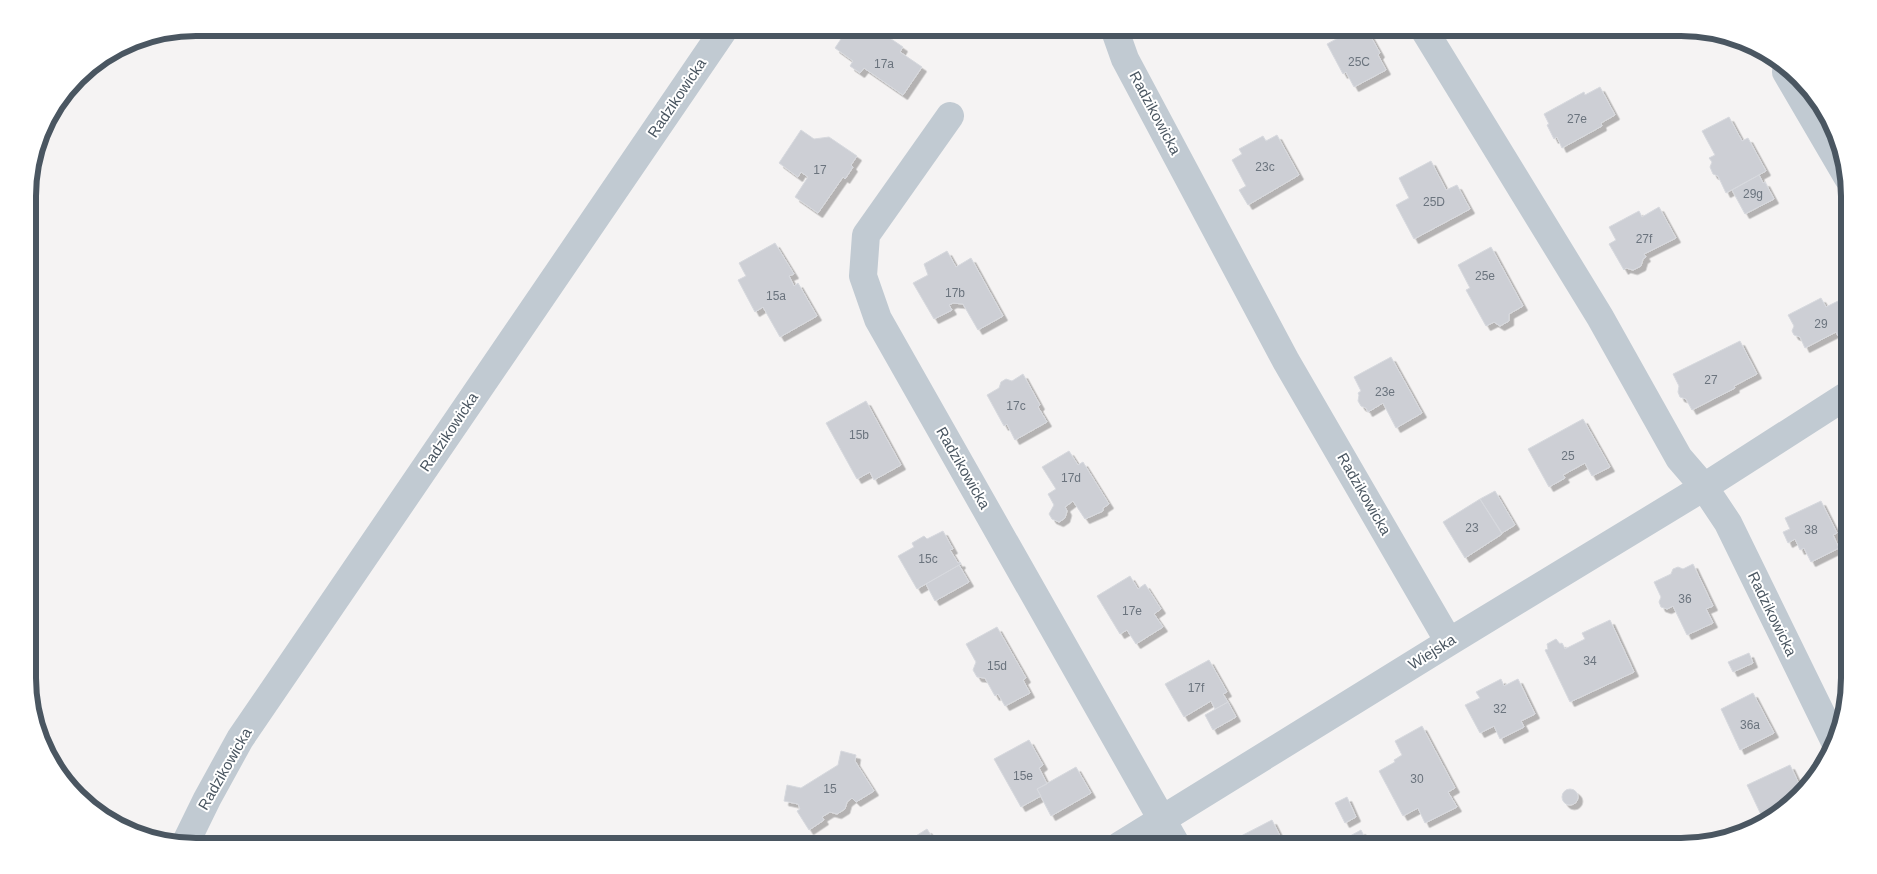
<svg xmlns="http://www.w3.org/2000/svg" width="1877" height="874" font-family="Arial,sans-serif">
	<defs>
		<filter id="shadow"><feDropShadow dx="4.5" dy="4.5" stdDeviation="0" flood-color="#0004"/></filter>
	</defs>
	<rect width="100%" height="100%" fill="#f5f3f3"/>
	<path fill="#cdcfd5" stroke="#d7d9de" filter="url(#shadow)" d="M 842,28 L 875,28 L 903,47 L 900,52 L 922,67 L 903,95 L 864,68 L 860,73 L 850,66 L 853,61 L 835,48 L 841,39 L 836,36 Z
		M 1358,28 L 1366,28 L 1380,53 L 1378,55 L 1386,70 L 1354,87 L 1346,72 L 1343,74 L 1327,44 L 1340,37 L 1339,35 L 1350,29 L 1352,31 Z
		M 1600,87 L 1615,115 L 1601,123 L 1602,126 L 1562,148 L 1557,137 L 1554,139 L 1547,125 L 1549,124 L 1544,114 L 1584,92 L 1585,95 Z
		M 1729,117 L 1742,141 L 1748,138 L 1766,171 L 1726,193 L 1718,176 L 1713,174 L 1710,167 L 1712,162 L 1709,158 L 1715,155 L 1702,131 Z
		M 801,130 L 814,139 L 829,137 L 857,156 L 851,165 L 853,167 L 845,179 L 843,177 L 818,213 L 795,197 L 808,177 L 801,172 L 798,177 L 779,163 Z
		M 1277,135 L 1299,175 L 1248,205 L 1239,190 L 1246,186 L 1232,160 L 1242,154 L 1239,149 L 1263,136 L 1266,141 Z
		M 1431,161 L 1446,190 L 1457,185 L 1470,209 L 1414,239 L 1396,205 L 1409,198 L 1399,178 Z
		M 1759,175 L 1763,183 L 1765,182 L 1774,199 L 1745,214 L 1732,190 Z
		M 1659,207 L 1676,238 L 1644,254 L 1646,257 L 1643,259 L 1641,266 L 1633,270 L 1626,268 L 1624,270 L 1609,244 L 1616,240 L 1609,227 L 1639,211 L 1642,217 Z
		M 775,243 L 794,274 L 789,276 L 794,286 L 798,283 L 817,316 L 780,337 L 763,307 L 755,312 L 738,280 L 746,276 L 739,263 Z
		M 1491,247 L 1523,306 L 1509,314 L 1509,321 L 1500,326 L 1494,322 L 1486,326 L 1466,290 L 1470,288 L 1458,265 Z
		M 947,251 L 956,267 L 971,258 L 1003,316 L 978,330 L 963,304 L 953,303 L 949,305 L 952,310 L 934,319 L 913,283 L 928,275 L 924,264 Z
		M 1821,298 L 1826,307 L 1838,301 L 1848,322 L 1849,330 L 1838,336 L 1836,332 L 1805,348 L 1800,337 L 1794,335 L 1792,331 L 1794,326 L 1788,315 Z
		M 1740,341 L 1757,374 L 1734,386 L 1735,388 L 1692,410 L 1686,399 L 1680,397 L 1678,392 L 1679,386 L 1673,374 Z
		M 1391,357 L 1422,413 L 1396,428 L 1383,403 L 1368,412 L 1366,408 L 1361,406 L 1358,401 L 1359,395 L 1358,393 L 1361,391 L 1354,377 Z
		M 1023,374 L 1040,405 L 1038,407 L 1047,422 L 1015,440 L 1007,424 L 1004,426 L 987,395 L 999,388 L 1001,382 L 1006,379 L 1012,381 Z
		M 866,401 L 901,465 L 874,480 L 870,472 L 857,479 L 826,423 Z
		M 1583,419 L 1610,467 L 1592,476 L 1585,463 L 1563,475 L 1565,478 L 1549,487 L 1528,449 Z
		M 1069,451 L 1078,465 L 1083,462 L 1109,504 L 1103,508 L 1103,511 L 1085,519 L 1073,501 L 1065,507 L 1067,511 L 1065,518 L 1059,522 L 1052,519 L 1049,514 L 1054,505 L 1048,494 L 1056,489 L 1042,467 Z
		M 1495,491 L 1515,525 L 1502,533 L 1480,499 Z
		M 1480,499 L 1502,534 L 1465,558 L 1443,522 Z
		M 1821,501 L 1837,533 L 1833,535 L 1839,548 L 1811,562 L 1804,548 L 1800,550 L 1795,539 L 1788,543 L 1783,532 L 1790,529 L 1785,518 Z
		M 943,531 L 953,549 L 950,550 L 958,563 L 960,562 L 961,564 L 917,589 L 898,556 L 914,547 L 912,543 L 924,536 L 927,539 Z
		M 1693,564 L 1713,606 L 1706,609 L 1713,623 L 1687,635 L 1673,606 L 1667,609 L 1661,607 L 1659,602 L 1661,597 L 1654,582 L 1671,574 L 1673,569 L 1678,567 L 1683,569 Z
		M 959,565 L 969,582 L 935,601 L 926,584 Z
		M 1130,576 L 1138,589 L 1145,584 L 1161,609 L 1154,614 L 1163,627 L 1136,644 L 1127,630 L 1120,634 L 1097,596 Z
		M 1610,620 L 1634,672 L 1570,702 L 1545,650 L 1548,649 L 1547,644 L 1556,639 L 1560,644 L 1562,643 L 1565,649 L 1585,639 L 1582,633 Z
		M 997,627 L 1026,678 L 1023,680 L 1030,693 L 1005,706 L 998,694 L 995,696 L 985,678 L 977,677 L 973,670 L 976,662 L 966,644 Z
		M 1749,653 L 1753,663 L 1733,672 L 1728,662 Z
		M 1209,660 L 1227,692 L 1223,694 L 1228,702 L 1215,709 L 1211,701 L 1184,717 L 1165,684 Z
		M 1501,679 L 1504,686 L 1518,679 L 1535,714 L 1521,721 L 1524,727 L 1500,739 L 1494,726 L 1480,733 L 1465,705 L 1480,698 L 1476,692 Z
		M 1753,693 L 1774,733 L 1740,750 L 1721,709 Z
		M 1228,702 L 1236,717 L 1213,730 L 1205,715 Z
		M 1422,726 L 1455,788 L 1448,792 L 1457,807 L 1425,823 L 1418,808 L 1403,816 L 1379,771 L 1395,762 L 1394,760 L 1402,755 L 1395,741 Z
		M 1029,740 L 1043,765 L 1039,768 L 1047,784 L 1037,789 L 1041,796 L 1021,807 L 994,759 Z
		M 841,751 L 856,755 L 855,761 L 874,791 L 856,802 L 852,798 L 847,802 L 845,809 L 837,814 L 830,812 L 822,817 L 824,820 L 809,830 L 797,811 L 800,809 L 798,804 L 784,801 L 787,785 L 801,788 L 838,765 Z
		M 1790,765 L 1803,792 L 1775,818 L 1764,821 L 1747,785 Z
		M 1076,767 L 1091,793 L 1051,816 L 1037,789 Z
		M1562 797a8 8 0 1 1 16 0a8 8 0 1 1-16 0Z
		M 1347,797 L 1356,817 L 1345,823 L 1335,803 Z
		M 1272,820 L 1285,846 L 1246,846 L 1241,836 Z
		M 927,829 L 938,846 L 904,846 L 903,844 Z
		M 1361,830 L 1368,844 L 1364,846 L 1344,846 L 1341,841 Z"/>
	<g fill="none" stroke-linecap="round" stroke-linejoin="round">
		<path stroke="#c1cad2" stroke-width="28" d="M 1114,28 L 1125,59 L 1286,361 L 1449,642
			M 1423,28 L 1600,317 L 1679,458 L 1704,487 L 1728,523 L 1836,744
			M 1786,72 L 1848,178
			M 950,116 L 866,235 L 863,276 L 878,319 L 1177,846
			M 185,844 L 207,799 L 240,739 L 725,28
			M 1119,846 L 1449,642 L 1704,487 L 1849,394"/>
	</g>
	<g text-anchor="middle" stroke-width="4" stroke-linejoin="round" paint-order="stroke">
		<g font-size="12" fill="#6b747e">
			<text x="1359" y="66">25C</text>
			<text x="884" y="68">17a</text>
			<text x="1577" y="123">27e</text>
			<text x="1265" y="171">23c</text>
			<text x="820" y="174">17</text>
			<text x="1753" y="198">29g</text>
			<text x="1434" y="206">25D</text>
			<text x="1644" y="243">27f</text>
			<text x="1485" y="280">25e</text>
			<text x="955" y="297">17b</text>
			<text x="776" y="300">15a</text>
			<text x="1821" y="328">29</text>
			<text x="1711" y="384">27</text>
			<text x="1385" y="396">23e</text>
			<text x="1016" y="410">17c</text>
			<text x="859" y="439">15b</text>
			<text x="1568" y="460">25</text>
			<text x="1071" y="482">17d</text>
			<text x="1472" y="532">23</text>
			<text x="1811" y="534">38</text>
			<text x="928" y="563">15c</text>
			<text x="1685" y="603">36</text>
			<text x="1132" y="615">17e</text>
			<text x="1590" y="665">34</text>
			<text x="997" y="670">15d</text>
			<text x="1196" y="692">17f</text>
			<text x="1500" y="713">32</text>
			<text x="1750" y="729">36a</text>
			<text x="1023" y="780">15e</text>
			<text x="1417" y="783">30</text>
			<text x="830" y="793">15</text>
		</g>
		<g font-size="15" fill="#4a5661" stroke="#fff">
			<text transform="translate(677 98) rotate(-56)" y="5">Radzikowicka</text>
			<text transform="translate(1155 113) rotate(62)" y="5">Radzikowicka</text>
			<text transform="translate(449 432) rotate(-56)" y="5">Radzikowicka</text>
			<text transform="translate(963 468) rotate(60)" y="5">Radzikowicka</text>
			<text transform="translate(1364 494) rotate(60)" y="5">Radzikowicka</text>
			<text transform="translate(1772 614) rotate(64)" y="5">Radzikowicka</text>
			<text transform="translate(1432 652) rotate(-32)" y="5">Wiejska</text>
			<text transform="translate(225 769) rotate(-60)" y="5">Radzikowicka</text>
		</g>
	</g>
	<path d="M0 0H1877V874H0ZM196 36H1681A160 160 0 0 1 1841 196V678A160 160 0 0 1 1681 838H196A160 160 0 0 1 36 678V196A160 160 0 0 1 196 36Z" fill="#fff" fill-rule="evenodd"/>
	<path fill="none" stroke="#4a5661" stroke-width="6" d="M196 36H1681A160 160 0 0 1 1841 196V678A160 160 0 0 1 1681 838H196A160 160 0 0 1 36 678V196A160 160 0 0 1 196 36Z"/>
</svg>
